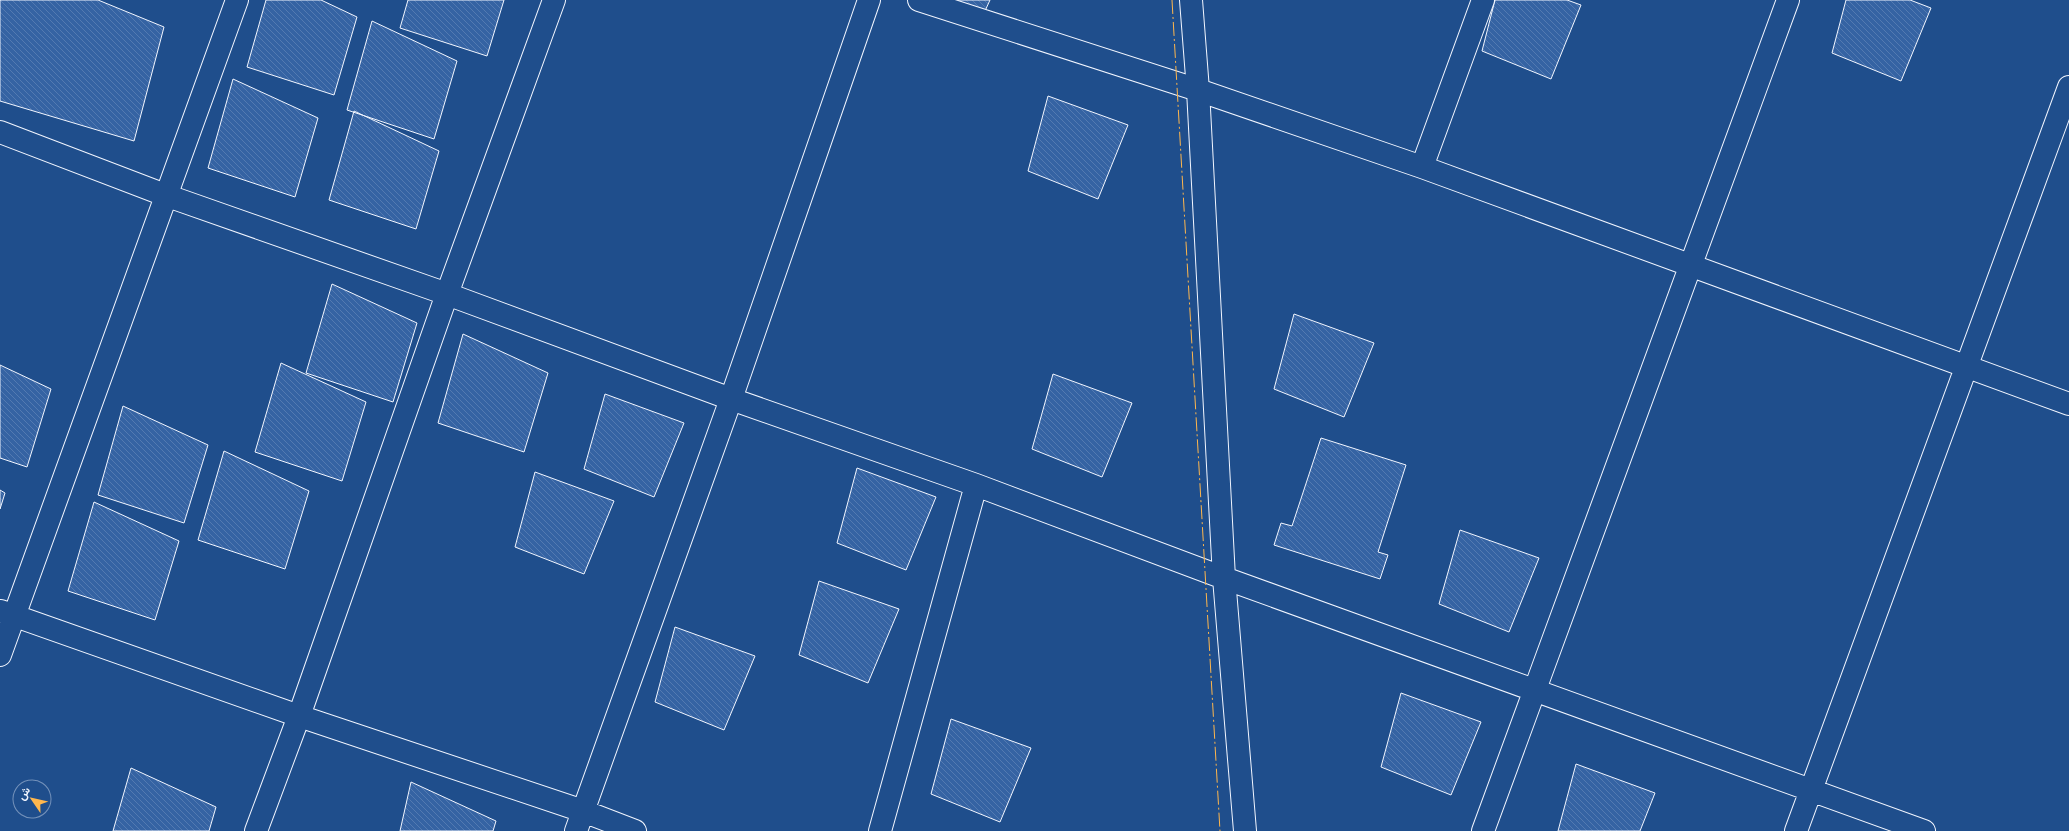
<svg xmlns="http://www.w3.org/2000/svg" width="2069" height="831" font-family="'Crimson Pro',Vazirmatn,serif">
	<defs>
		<pattern id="building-back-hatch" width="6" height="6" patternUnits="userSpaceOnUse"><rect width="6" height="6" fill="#3563a3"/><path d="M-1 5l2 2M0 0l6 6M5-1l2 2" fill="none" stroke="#537ab1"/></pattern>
	</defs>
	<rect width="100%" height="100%" fill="#1f4e8c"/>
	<path fill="url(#building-back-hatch)" stroke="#f2f6ff" d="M 0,0 L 98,0 L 164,27 L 134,141 L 0,101 Z
		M 266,0 L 321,0 L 357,17 L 334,95 L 247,67 Z
		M 408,0 L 504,0 L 487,56 L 400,28 Z
		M 953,0 L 990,0 L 985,11 Z
		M 1495,0 L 1567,0 L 1581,5 L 1551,79 L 1482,51 Z
		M 1846,0 L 1910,0 L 1931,8 L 1901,81 L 1832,53 Z
		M 372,21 L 457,61 L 434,139 L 347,110 Z
		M 233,79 L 318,118 L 295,197 L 208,168 Z
		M 1048,96 L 1128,125 L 1098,199 L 1028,171 Z
		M 354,111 L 439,151 L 416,229 L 329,200 Z
		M 332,284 L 417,323 L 393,402 L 306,373 Z
		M 1294,314 L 1374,343 L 1344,417 L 1274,389 Z
		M 463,334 L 548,373 L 524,452 L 438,423 Z
		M 281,363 L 366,402 L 342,481 L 255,452 Z
		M 0,365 L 51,389 L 27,467 L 0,458 Z
		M 1053,374 L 1132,403 L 1102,477 L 1032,449 Z
		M 605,394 L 684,423 L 654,497 L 584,469 Z
		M 123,406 L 208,445 L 184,523 L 98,495 Z
		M 1321,438 L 1406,465 L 1378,552 L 1388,555 L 1380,579 L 1274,545 L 1281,523 L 1292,526 Z
		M 224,451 L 309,491 L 285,569 L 198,540 Z
		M 857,468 L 936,497 L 906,570 L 837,543 Z
		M 535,472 L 614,501 L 584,574 L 515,547 Z
		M 0,490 L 5,493 L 0,509 Z
		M 94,502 L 179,541 L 155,620 L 68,591 Z
		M 1460,530 L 1539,558 L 1509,632 L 1439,604 Z
		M 819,581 L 899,609 L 868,683 L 799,655 Z
		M 675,627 L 755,656 L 724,730 L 655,702 Z
		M 1401,693 L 1481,722 L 1451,795 L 1381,767 Z
		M 951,719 L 1031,748 L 1000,822 L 931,794 Z
		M 1576,764 L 1655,793 L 1640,831 L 1558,831 Z
		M 131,768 L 216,807 L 209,831 L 113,831 Z
		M 411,782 L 496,821 L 493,831 L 400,831 Z"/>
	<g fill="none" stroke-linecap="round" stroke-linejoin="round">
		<g stroke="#f2f6ff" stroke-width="24">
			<path id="street" d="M 919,0 L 1198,90 L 1422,167 L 2069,404
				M 1191,0 L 1198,90 L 1224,578 L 1245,831
				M 0,132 L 165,195 L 447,294 L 731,399 L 976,485 L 1224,578 L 1924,831
				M 1422,167 L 1483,0
				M 1,611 L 299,716 L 583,811 L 635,831
				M 0,655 L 237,0
				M 256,831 L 299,716 L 447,294 L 554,0
				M 576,831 L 731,399 L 869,0
				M 880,831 L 976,485
				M 1483,831 L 1788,0
				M 1796,831 L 2069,87"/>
		</g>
		<use href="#street" stroke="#1f4e8c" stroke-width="22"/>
		<path stroke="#ffb74d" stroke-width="1" stroke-dasharray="14 3 2 3" stroke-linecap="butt" d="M 1172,0 L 1220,831"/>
	</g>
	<g transform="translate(32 799) rotate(304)"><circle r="19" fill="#1f4e8c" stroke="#7391ba"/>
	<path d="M0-3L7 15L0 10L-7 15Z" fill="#ffb74d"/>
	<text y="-6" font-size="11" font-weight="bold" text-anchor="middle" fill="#f2f6ff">ش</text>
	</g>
</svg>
